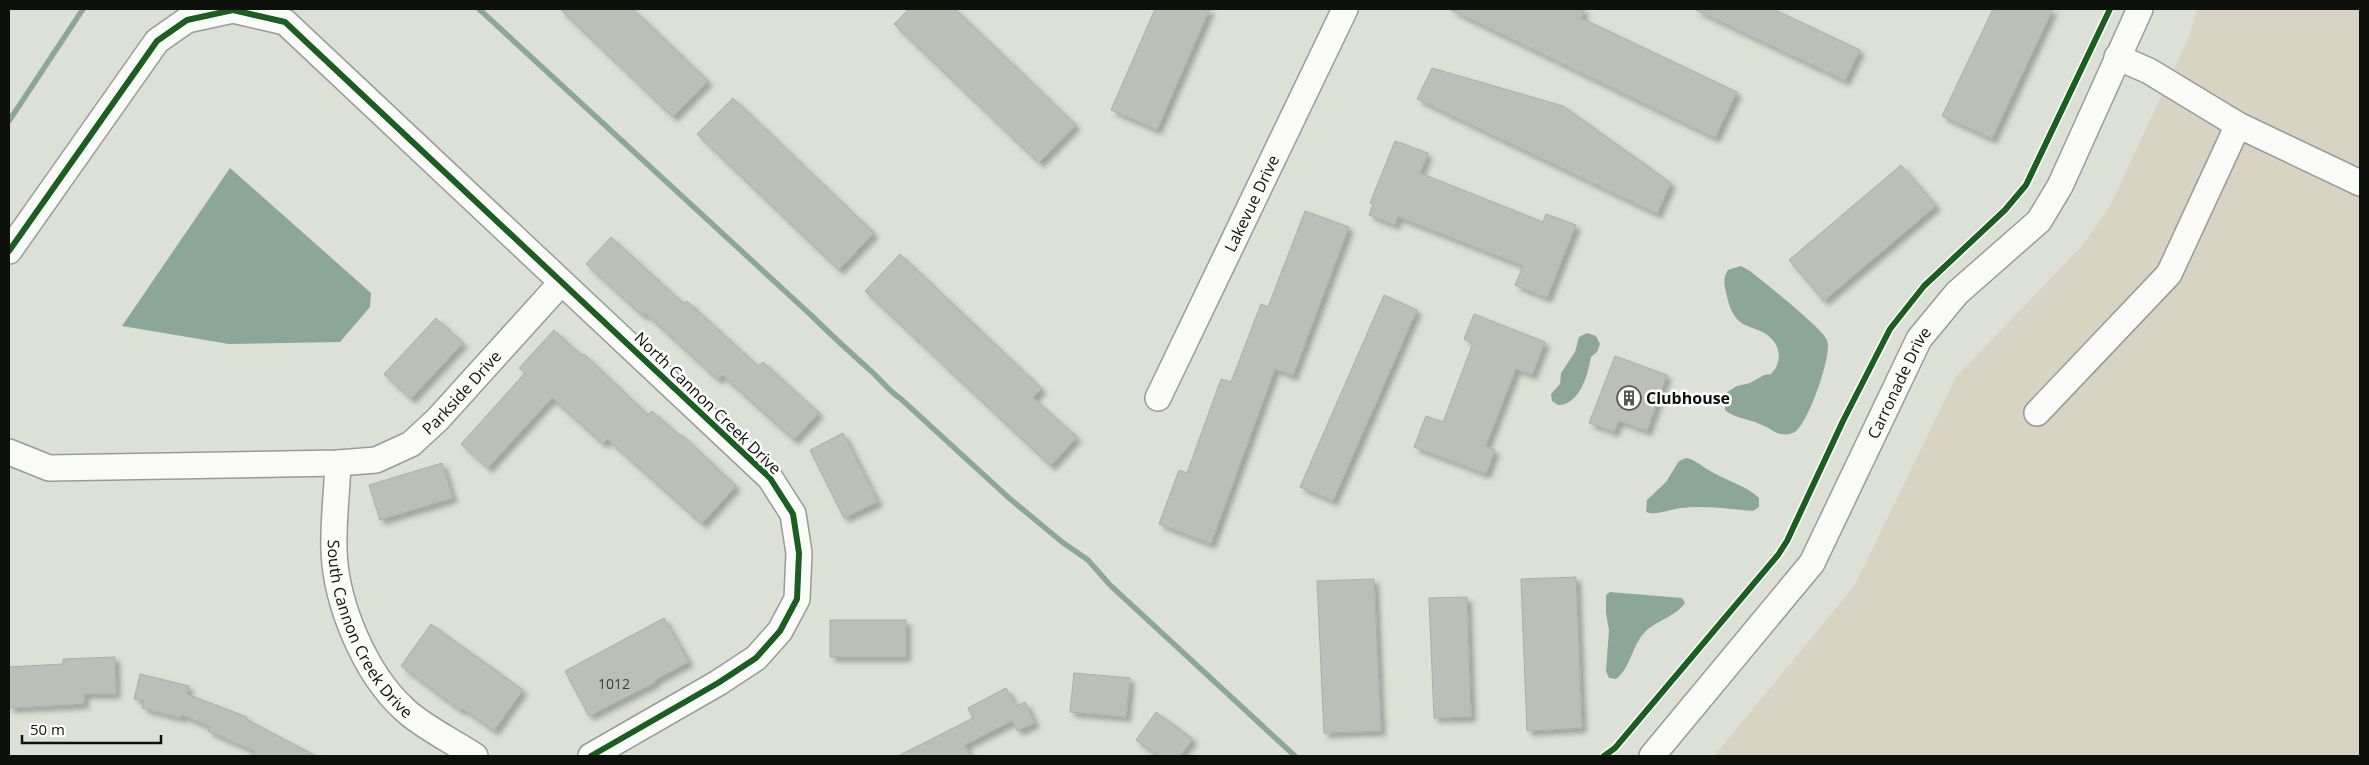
<svg xmlns="http://www.w3.org/2000/svg" width="2369" height="765" font-family="'Open Sans',sans-serif">
	<defs>
		<filter id="shadow"><feDropShadow dx="4.5" dy="4.5" stdDeviation="2.5" flood-color="#0004"/></filter>
	</defs>
	<rect width="100%" height="100%" fill="#dce0d6"/>
	<path fill="#d8d3c2" d="M 2197,9 L 2360,9 L 2360,756 L 1714,756 L 1855,585 L 1956,377 L 2081,247 L 2109,208 L 2189,37 Z"/>
	<path fill="#8ca797" d="M 230,168 L 371,293 L 370,307 L 340,342 L 229,344 L 122,326 Z
		M 1741,266 L 1750,271 C 1764,282 1822,328 1827,340 C 1833,354 1808,423 1796,431 C 1792,434 1786,435 1781,434 C 1774,433 1770,428 1764,426 C 1752,419 1735,419 1725,410 L 1724,394 L 1737,386 L 1750,383 L 1764,375 L 1771,374 C 1783,362 1781,344 1766,334 C 1757,328 1746,328 1738,320 C 1731,313 1728,302 1726,292 C 1724,284 1723,277 1728,270 Z
		M 1587,333 L 1596,336 L 1600,344 L 1597,352 L 1591,357 C 1588,374 1580,405 1558,405 L 1552,401 L 1551,394 L 1560,384 L 1561,373 L 1575,352 L 1579,337 Z
		M 1686,458 C 1694,459 1700,465 1707,469 C 1723,480 1746,485 1759,498 L 1759,507 L 1753,511 C 1728,509 1706,505 1681,508 C 1670,509 1657,516 1646,512 L 1647,500 L 1666,482 L 1679,461 Z
		M 1610,592 L 1682,598 L 1685,603 C 1675,617 1655,621 1644,633 C 1632,646 1630,669 1616,679 L 1609,678 L 1606,671 L 1609,630 L 1606,613 L 1606,595 Z"/>
	<g fill="none" stroke-linecap="round" stroke-linejoin="round">
		<path stroke="#8ca797" stroke-width="5.5" d="M 479,9 L 812,316 C 832,336 852,354 872,372 C 882,381 889,391 901,399 L 1009,498 L 1062,542 L 1088,560 L 1110,585 L 1295,756
			M 9,121 L 83,9"/>
	</g>
	<path fill="#bbbfb8" stroke="#abafa8" filter="url(#shadow)" d="M 560,9 L 633,9 L 708,81 L 673,117 Z
		M 909,9 L 955,9 L 1076,125 L 1039,163 L 894,24 Z
		M 1155,9 L 1210,9 L 1157,130 L 1111,110 Z
		M 1449,9 L 1585,9 L 1581,18 L 1737,92 L 1715,138 Z
		M 1694,9 L 1773,9 L 1860,50 L 1845,81 Z
		M 1993,9 L 2053,9 L 1992,139 L 1942,116 Z
		M 1432,68 L 1563,106 L 1671,183 L 1657,214 L 1417,99 Z
		M 733,98 L 874,233 L 839,270 L 697,134 Z
		M 1395,141 L 1428,153 L 1420,173 L 1543,222 L 1546,214 L 1576,225 L 1547,298 L 1515,285 L 1523,266 L 1398,217 L 1395,225 L 1369,215 L 1373,204 L 1370,203 Z
		M 1901,165 L 1936,206 L 1824,301 L 1789,260 Z
		M 1305,211 L 1349,227 L 1293,376 L 1275,369 L 1211,544 L 1159,524 L 1179,470 L 1187,473 L 1221,379 L 1231,382 L 1261,304 L 1268,307 Z
		M 611,237 L 684,304 L 687,301 L 758,366 L 763,362 L 819,413 L 794,440 L 722,375 L 718,380 L 645,313 L 643,316 L 586,264 Z
		M 900,254 L 1042,389 L 1033,398 L 1077,437 L 1051,466 L 865,291 Z
		M 1384,295 L 1417,310 L 1333,501 L 1300,487 Z
		M 1474,314 L 1545,342 L 1532,375 L 1516,369 L 1486,446 L 1495,450 L 1486,474 L 1414,447 L 1426,416 L 1443,422 L 1473,343 L 1464,339 Z
		M 436,318 L 463,343 L 411,399 L 384,374 Z
		M 554,330 L 582,356 L 584,354 L 648,415 L 652,411 L 680,436 L 682,435 L 736,486 L 702,524 L 607,439 L 603,444 L 552,398 L 488,468 L 461,444 L 525,373 L 519,368 Z
		M 1615,356 L 1667,375 L 1647,431 L 1619,421 L 1614,432 L 1589,423 Z
		M 843,433 L 878,502 L 844,518 L 810,450 Z
		M 442,463 L 453,498 L 380,520 L 369,485 Z
		M 1576,577 L 1582,728 L 1527,731 L 1521,579 Z
		M 1374,579 L 1381,731 L 1324,733 L 1317,581 Z
		M 1467,597 L 1471,717 L 1434,718 L 1429,598 Z
		M 664,618 L 689,662 L 655,680 L 656,682 L 589,716 L 565,671 Z
		M 830,620 L 906,620 L 906,657 L 830,657 Z
		M 431,624 L 523,690 L 494,731 L 463,709 L 461,711 L 401,666 Z
		M 115,657 L 116,694 L 84,694 L 84,704 L 9,708 L 9,667 L 63,664 L 63,659 Z
		M 1074,673 L 1130,678 L 1126,717 L 1070,712 Z
		M 140,674 L 189,686 L 187,694 L 247,717 L 246,719 L 316,756 L 251,756 L 254,751 L 208,731 L 210,727 L 182,715 L 181,718 L 142,708 L 144,701 L 134,699 Z
		M 1006,688 L 1016,706 L 1025,702 L 1035,723 L 1018,731 L 1012,721 L 965,745 L 971,756 L 898,756 L 973,718 L 968,708 Z
		M 1156,712 L 1193,739 L 1180,756 L 1158,756 L 1136,740 Z"/>
	<g fill="none" stroke-linecap="round" stroke-linejoin="round">
		<g stroke="#999b95" stroke-width="28">
			<g id="minor">
				<path d="M 2117,57 L 2149,71 L 2238,125 L 2360,183"/>
				<path d="M 9,251 L 157,41 L 187,20 L 233,10 L 285,22 L 770,478 L 793,514 L 799,553 L 797,599 L 780,631 L 756,658 L 718,683 L 591,756"/>
				<path id="s1" d="M 1158,398 L 1345,9"/>
				<path d="M 2037,413 L 2169,274 L 2238,125"/>
				<path id="s2" d="M 9,452 L 49,468 L 338,463 L 376,460 L 411,444 L 438,419 L 561,283"/>
				<path id="s3" d="M 338,463 C 337,492 333,522 334,551 C 336,604 365,674 405,710 C 423,727 454,742 475,756"/>
				<path id="s4" d="M 1652,756 L 1812,563 L 1919,339 L 1957,293 L 2039,221 L 2060,186 L 2140,9"/>
			</g>
		</g>
		<use href="#minor" stroke="#fafaf9" stroke-width="25"/>
		<g stroke="#fff" stroke-width="9">
			<path id="cycleway" d="M 9,251 L 157,41 L 187,20 L 233,10 L 285,22 L 770,478 L 793,514 L 799,553 L 797,599 L 780,631 L 756,658 L 718,683 L 591,756
				M 1604,756 L 1615,748 L 1778,555 L 1787,541 L 1843,421 L 1890,329 L 1924,286 L 2005,210 L 2026,185 L 2110,9"/>
		</g>
		<use href="#cycleway" stroke="#1b5e20" stroke-width="6"/>
	</g>
	<defs>
		<g id="building-ring" transform="scale(1.25)"><circle r="9.5" fill="#fff" stroke="#565952" stroke-width="1.5"/><path d="M-4-6H4V6H1V3H-1V6H-4ZM-2.5-4.3h1.7v1.8h-1.7ZM.8-4.3h1.7v1.8H.8ZM-2.5-1h1.7V.8h-1.7ZM.8-1h1.7V.8H.8Z" fill="#565952"/></g>
	</defs>
	<g fill-rule="evenodd">
		<use href="#building-ring" x="1629" y="398"/>
	</g>
	<g text-anchor="middle" stroke-width="5" stroke-linejoin="round" paint-order="stroke">
		<g font-size="14" fill="#393c36">
			<text x="614" y="689">1012</text>
		</g>
		<g font-size="16" fill="#0e100b" stroke="#fff">
			<text dy="6" stroke="none"><textPath href="#s1" startOffset="216">Lakevue Drive</textPath></text>
			<text dy="6" stroke="none"><textPath href="#s4" startOffset="451">Carronade Drive</textPath></text>
			<text dy="6" stroke="none"><textPath href="#s2" startOffset="481">Parkside Drive</textPath></text>
			<text transform="translate(708 403) rotate(44)" y="6">North Cannon Creek Drive</text>
			<text dy="6" stroke="none"><textPath href="#s3" startOffset="175">South Cannon Creek Drive</textPath></text>
		</g>
		<g font-size="16" font-weight="bold" fill="#0e100b" stroke="#fff" text-anchor="start">
			<text x="1646" y="404">Clubhouse</text>
		</g>
	</g>
	<rect width="2369" height="765" fill="none" stroke="#0e100b" stroke-width="20"/>
	<path d="M22 735v8h139v-8" fill="none" stroke="#0e100b" stroke-width="2.5"/>
	<text x="30" y="735" font-size="15" fill="#0e100b" stroke="#ffffff" stroke-width="4" paint-order="stroke">50 m</text>
</svg>
